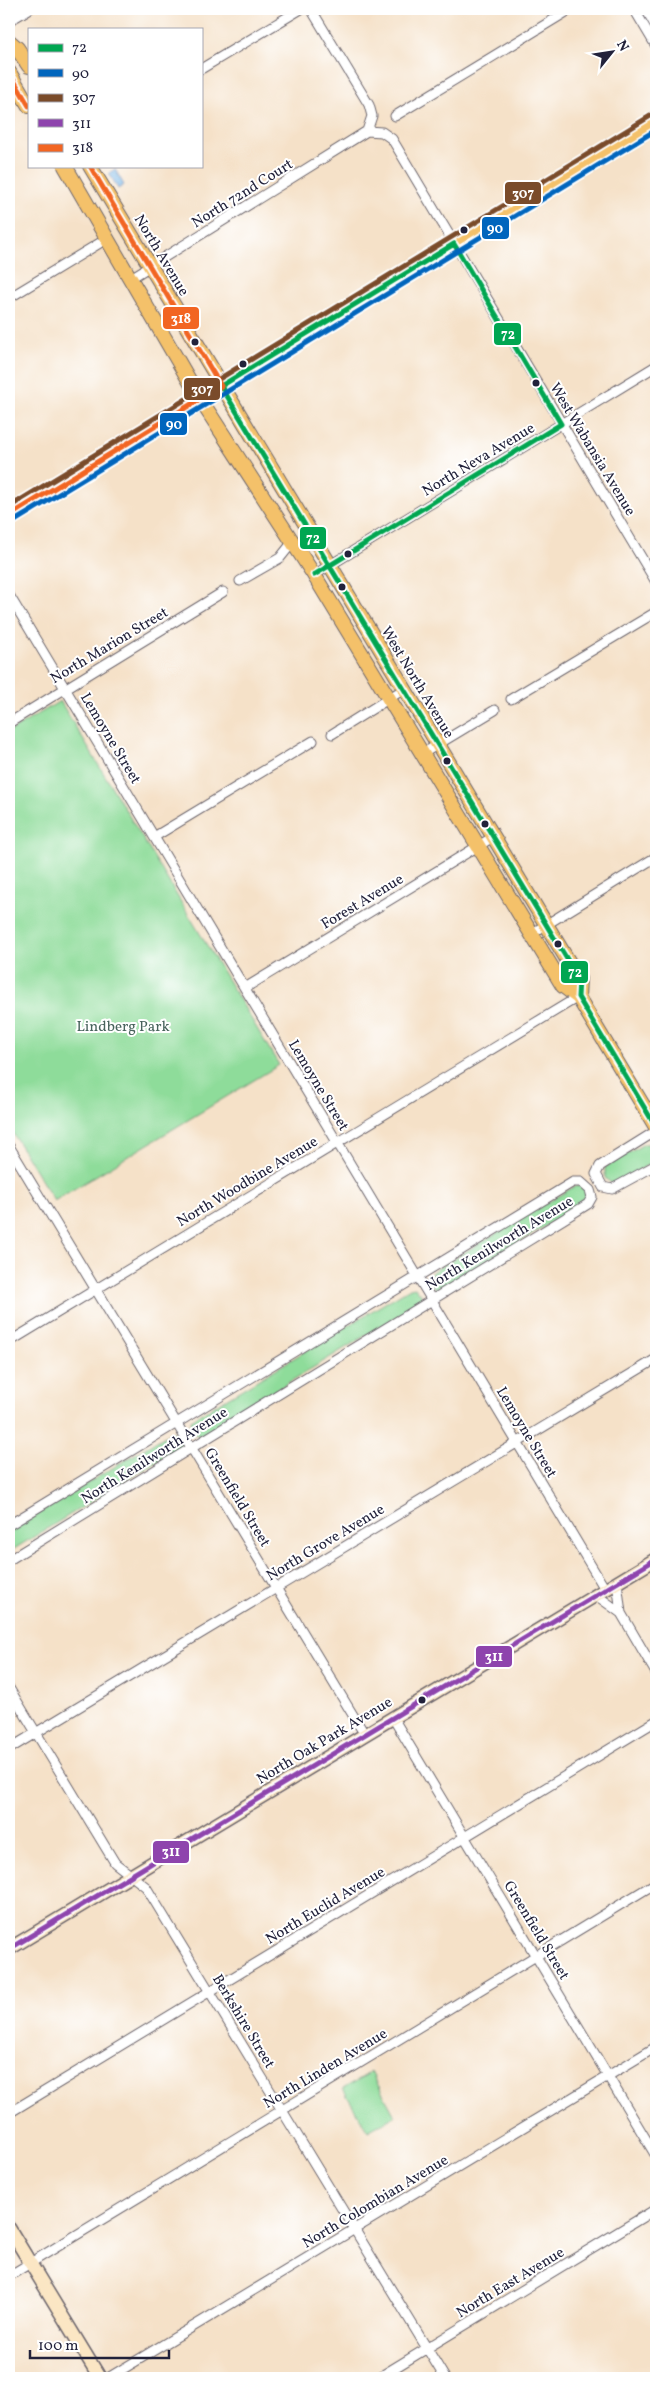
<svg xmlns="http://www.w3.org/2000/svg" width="665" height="2387" font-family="Vollkorn,serif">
	<rect width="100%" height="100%" fill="#fff"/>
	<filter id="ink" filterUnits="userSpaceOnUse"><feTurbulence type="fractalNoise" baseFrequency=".02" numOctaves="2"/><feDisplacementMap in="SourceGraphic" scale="10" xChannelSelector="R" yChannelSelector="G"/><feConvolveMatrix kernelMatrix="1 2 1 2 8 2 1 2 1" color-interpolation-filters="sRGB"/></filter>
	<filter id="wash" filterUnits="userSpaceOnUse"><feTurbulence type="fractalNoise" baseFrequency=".0096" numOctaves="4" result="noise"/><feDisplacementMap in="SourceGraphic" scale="20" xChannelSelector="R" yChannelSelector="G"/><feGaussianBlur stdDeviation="1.12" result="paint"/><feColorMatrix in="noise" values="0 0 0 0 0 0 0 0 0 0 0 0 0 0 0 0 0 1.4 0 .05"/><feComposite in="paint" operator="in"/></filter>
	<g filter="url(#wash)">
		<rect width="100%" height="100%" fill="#f5e1c8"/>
		<path fill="#8edc9a" stroke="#587f6a" d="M 60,701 L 279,1065 L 54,1201 L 9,1127 L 9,732 Z
			M 644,1144 L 650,1144 L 655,1148 L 655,1161 L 616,1183 L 611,1183 L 605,1178 L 605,1167 Z
			M 575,1186 L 582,1186 L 588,1193 L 585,1202 L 442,1289 L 434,1288 L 429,1277 L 432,1272 Z
			M 415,1287 L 422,1296 L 419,1303 L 201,1436 L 194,1434 L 189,1426 L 191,1420 L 410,1288 Z
			M 175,1432 L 182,1442 L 179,1448 L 9,1552 L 9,1531 L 170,1433 Z
			M 371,2072 L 395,2116 L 368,2131 L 343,2089 Z"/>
		<path fill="#6eafe2" stroke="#48688e" d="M 115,169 L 124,185 L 118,189 L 109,173 Z"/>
	</g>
	<g filter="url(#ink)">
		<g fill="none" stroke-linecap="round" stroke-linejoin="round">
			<g stroke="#6c656c" stroke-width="11">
				<path id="street" d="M 311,9 L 369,105 L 372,116 L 367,131
					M 634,9 L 656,46
					M 646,9 L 656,27
					M 9,21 L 29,9
					M 201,69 L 301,9
					M 395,116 L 571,9
					M 367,131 L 382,132 L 392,139 L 656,582
					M 131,278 L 367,131
					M 9,298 L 108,238
					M 314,575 L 656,366
					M 240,581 L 280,558 L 292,543
					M 9,595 L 605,1589
					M 511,699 L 656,612
					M 9,723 L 223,592
					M 332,734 L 404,689
					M 422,754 L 495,710
					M 154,837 L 313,741
					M 531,934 L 656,857
					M 245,988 L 493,837
					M 646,1110 L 656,1104
					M 656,1131 L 600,1166 L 596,1174 L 603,1187 L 612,1189 L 656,1165
					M 9,1146 L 365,1735
					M 9,1342 L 578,997
					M 9,1525 L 573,1182 L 581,1182 L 590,1190 L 592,1197 L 588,1204 L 9,1560
					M 617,1582 L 621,1613 L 656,1673
					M 596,1595 L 621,1613
					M 9,1688 L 115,1863 L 146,1887 L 445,2378
					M 393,1718 L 656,2156
					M 9,1749 L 656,1359
					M 9,2113 L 656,1721
					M 9,2276 L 656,1883
					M 108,2378 L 656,2047
					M 378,2378 L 656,2209"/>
			</g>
			<g stroke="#6c656c" stroke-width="15">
				<path id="secondary" d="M 9,1949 L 656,1559
					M 9,2228 L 100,2378"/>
			</g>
			<g stroke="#6c656c" stroke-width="16">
				<path id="primary" d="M 9,41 L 17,48 L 29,66
					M 9,72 L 29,106
					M 65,166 L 200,399 L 314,575 L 563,986 L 578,997 L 656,1127
					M 90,166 L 579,979 L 578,997
					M 9,516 L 656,121"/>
			</g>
			<use href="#street" stroke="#fff" stroke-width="9"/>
			<use href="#secondary" stroke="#fbe6c4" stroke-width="12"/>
			<use href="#primary" stroke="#f4c16b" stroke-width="14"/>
			<g stroke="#fff" stroke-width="9">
				<path id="bus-1" d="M 454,244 L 561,424
					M 221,386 L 579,979 L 578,997 L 656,1127
					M 221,386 L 454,244
					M 314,575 L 561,424"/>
			</g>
			<g stroke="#fff" stroke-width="9">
				<path id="bus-2" d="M 13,522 L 656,130"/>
			</g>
			<g stroke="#fff" stroke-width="9">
				<path id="bus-3" d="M 9,507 L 652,115"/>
			</g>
			<g stroke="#fff" stroke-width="9">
				<path id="bus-4" d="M 9,1949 L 656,1559"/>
			</g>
			<g stroke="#fff" stroke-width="9">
				<path id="bus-5" d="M 9,72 L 29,106
					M 9,516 L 221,386 L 90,166"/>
			</g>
			<use href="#bus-1" stroke="#00a651" stroke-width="5"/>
			<use href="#bus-2" stroke="#0065bd" stroke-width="5"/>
			<use href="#bus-3" stroke="#7a4b2a" stroke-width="5"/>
			<use href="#bus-4" stroke="#8e44ad" stroke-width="5"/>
			<use href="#bus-5" stroke="#f26522" stroke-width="5"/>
		</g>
	</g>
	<g fill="#22223b" stroke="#fff" stroke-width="2">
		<circle cx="464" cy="230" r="4.5"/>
		<circle cx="195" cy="342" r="4.5"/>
		<circle cx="243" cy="364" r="4.5"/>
		<circle cx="536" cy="383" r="4.5"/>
		<circle cx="348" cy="554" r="4.5"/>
		<circle cx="342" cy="587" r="4.5"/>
		<circle cx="447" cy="761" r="4.5"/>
		<circle cx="485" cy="824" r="4.5"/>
		<circle cx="558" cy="944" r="4.5"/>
		<circle cx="422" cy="1700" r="4.5"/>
	</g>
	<g text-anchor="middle" stroke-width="4" stroke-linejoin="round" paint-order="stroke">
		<g font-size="15" fill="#22223b" stroke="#fff">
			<text transform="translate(242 193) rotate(-32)" y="5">North 72nd Court</text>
			<text transform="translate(162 255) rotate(59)" y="5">North Avenue</text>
			<text transform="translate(593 449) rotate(59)" y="5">West Wabansia Avenue</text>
			<text transform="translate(478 459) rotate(-31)" y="5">North Neva Avenue</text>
			<text transform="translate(109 645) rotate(-31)" y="5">North Marion Street</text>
			<text transform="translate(418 682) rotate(59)" y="5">West North Avenue</text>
			<text transform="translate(111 738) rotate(59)" y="5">Lemoyne Street</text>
			<text transform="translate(362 901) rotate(-31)" y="5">Forest Avenue</text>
			<text transform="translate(319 1085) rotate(59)" y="5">Lemoyne Street</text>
			<text transform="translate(247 1181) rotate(-31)" y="5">North Woodbine Avenue</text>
			<text transform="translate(499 1243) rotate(-31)" y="5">North Kenilworth Avenue</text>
			<text transform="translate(527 1432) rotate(59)" y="5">Lemoyne Street</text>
			<text transform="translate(154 1455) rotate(-32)" y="5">North Kenilworth Avenue</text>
			<text transform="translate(238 1497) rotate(59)" y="5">Greenfield Street</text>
			<text transform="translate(325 1542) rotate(-31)" y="5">North Grove Avenue</text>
			<text transform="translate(324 1740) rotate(-31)" y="5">North Oak Park Avenue</text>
			<text transform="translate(325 1905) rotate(-31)" y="5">North Euclid Avenue</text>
			<text transform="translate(537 1930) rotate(59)" y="5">Greenfield Street</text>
			<text transform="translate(244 2021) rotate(59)" y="5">Berkshire Street</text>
			<text transform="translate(325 2068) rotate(-31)" y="5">North Linden Avenue</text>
			<text transform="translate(375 2201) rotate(-31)" y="5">North Colombian Avenue</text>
			<text transform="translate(510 2282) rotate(-31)" y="5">North East Avenue</text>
		</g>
		<g font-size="15" fill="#48635c" stroke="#fff">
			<text x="123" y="1031">Lindberg Park</text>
		</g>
	</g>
	<g stroke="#fff" stroke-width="2">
		<rect x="504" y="181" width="38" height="24" rx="5" fill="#7a4b2a"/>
		<rect x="481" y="216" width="29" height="24" rx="5" fill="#0065bd"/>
		<rect x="162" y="306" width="38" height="24" rx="5" fill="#f26522"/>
		<rect x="493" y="322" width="29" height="24" rx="5" fill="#00a651"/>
		<rect x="183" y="377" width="38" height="24" rx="5" fill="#7a4b2a"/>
		<rect x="159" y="412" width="29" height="24" rx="5" fill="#0065bd"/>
		<rect x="299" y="526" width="28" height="24" rx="5" fill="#00a651"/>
		<rect x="560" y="960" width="29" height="24" rx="5" fill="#00a651"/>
		<rect x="475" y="1645" width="38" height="23" rx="5" fill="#8e44ad"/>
		<rect x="152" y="1840" width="38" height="24" rx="5" fill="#8e44ad"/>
	</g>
	<g font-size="14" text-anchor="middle" font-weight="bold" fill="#fff">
		<text x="523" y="198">307</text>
		<text x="495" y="233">90</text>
		<text x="181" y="323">318</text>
		<text x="508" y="339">72</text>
		<text x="202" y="394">307</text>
		<text x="174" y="429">90</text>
		<text x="313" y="543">72</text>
		<text x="575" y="977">72</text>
		<text x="494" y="1661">311</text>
		<text x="171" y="1856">311</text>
	</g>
	<rect width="665" height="2387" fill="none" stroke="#fff" stroke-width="30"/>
	<rect x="28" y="28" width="175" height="140" fill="#ffffff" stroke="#a7a7b1"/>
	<rect x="38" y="44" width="25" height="8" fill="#00a651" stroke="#a7a7b1"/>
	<text x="72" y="52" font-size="15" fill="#22223b">72</text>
	<rect x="38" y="69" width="25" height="8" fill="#0065bd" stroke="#a7a7b1"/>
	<text x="72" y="78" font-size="15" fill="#22223b">90</text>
	<rect x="38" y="94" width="25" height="8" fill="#7a4b2a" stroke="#a7a7b1"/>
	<text x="72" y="102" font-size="15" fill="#22223b">307</text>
	<rect x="38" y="119" width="25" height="8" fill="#8e44ad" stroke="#a7a7b1"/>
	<text x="72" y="128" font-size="15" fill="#22223b">311</text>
	<rect x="38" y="144" width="25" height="8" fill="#f26522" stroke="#a7a7b1"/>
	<text x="72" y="152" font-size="15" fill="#22223b">318</text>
	<g transform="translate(612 52) rotate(60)" stroke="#ffffff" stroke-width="4" paint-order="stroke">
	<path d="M0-4L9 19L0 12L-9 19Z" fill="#22223b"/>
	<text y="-8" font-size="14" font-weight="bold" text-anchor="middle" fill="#22223b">N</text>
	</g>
	<path d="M30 2350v8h139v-8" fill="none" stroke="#22223b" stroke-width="2.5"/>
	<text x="38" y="2350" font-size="15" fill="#22223b" stroke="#ffffff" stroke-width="4" paint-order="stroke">100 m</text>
</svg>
